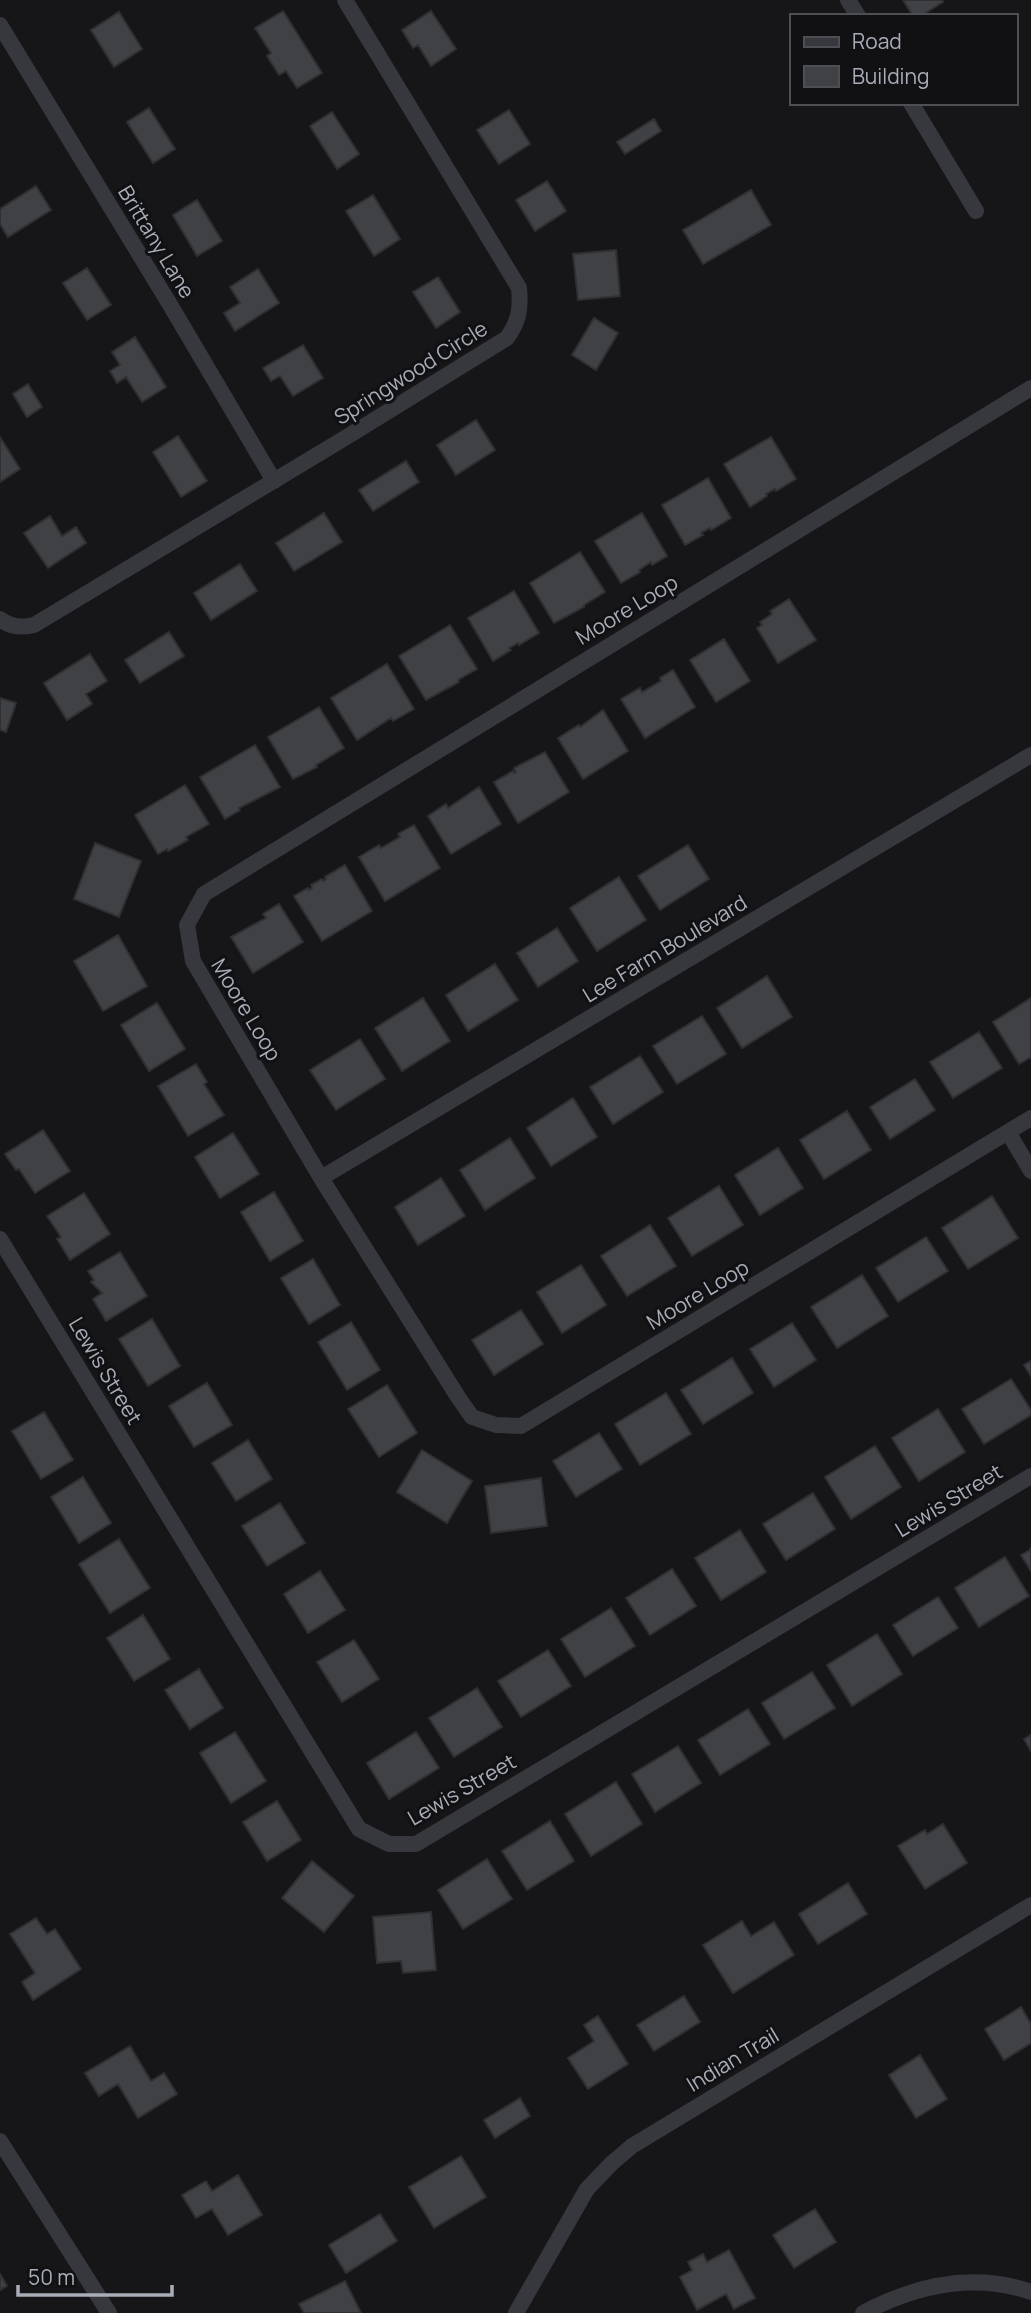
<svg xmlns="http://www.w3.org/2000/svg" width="1031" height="2313" font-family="Manrope,sans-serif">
	<rect width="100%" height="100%" fill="#161618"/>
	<path fill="#404145" stroke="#303034" stroke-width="2" d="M 903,0 L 942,0 L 943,2 L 921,16 L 913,16 Z
		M 283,11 L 322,73 L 297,88 L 286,71 L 279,75 L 267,56 L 271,53 L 255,28 Z
		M 431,11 L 456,49 L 431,66 L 418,45 L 413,48 L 402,30 Z
		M 119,12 L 142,49 L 114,67 L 91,30 Z
		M 149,108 L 175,149 L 153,163 L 127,122 Z
		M 509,110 L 530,144 L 499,164 L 477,130 Z
		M 332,112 L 359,154 L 337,169 L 310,126 Z
		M 654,119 L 661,131 L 625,154 L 617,142 Z
		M 547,181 L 566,211 L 535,231 L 516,200 Z
		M 36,186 L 51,210 L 8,237 L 0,224 L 0,209 Z
		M 751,190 L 771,225 L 703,264 L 683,230 Z
		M 373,195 L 400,239 L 374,256 L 346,211 Z
		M 197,200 L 222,241 L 197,256 L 173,215 Z
		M 616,250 L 620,296 L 578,300 L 573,254 Z
		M 87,268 L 111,305 L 87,320 L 63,283 Z
		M 258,269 L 279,303 L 235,331 L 224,313 L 240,303 L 230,287 Z
		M 438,277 L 460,312 L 436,328 L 413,292 Z
		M 594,318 L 618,333 L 596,370 L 572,355 Z
		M 135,337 L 166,387 L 142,402 L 126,377 L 117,383 L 110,371 L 120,365 L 112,352 Z
		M 303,345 L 323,378 L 293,396 L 280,376 L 271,381 L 263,368 Z
		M 28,384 L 42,407 L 27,417 L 13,394 Z
		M 476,420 L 495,450 L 456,475 L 437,445 Z
		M 178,436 L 207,481 L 181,497 L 153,452 Z
		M 0,437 L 20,469 L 0,482 Z
		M 771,437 L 796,479 L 776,491 L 775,489 L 766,494 L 767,496 L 750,507 L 724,464 Z
		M 406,461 L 419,482 L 373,511 L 359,490 Z
		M 708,478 L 731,518 L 711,530 L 710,528 L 701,533 L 703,535 L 685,545 L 662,505 Z
		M 324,513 L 342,542 L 294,571 L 276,543 Z
		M 642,513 L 667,556 L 652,565 L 651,562 L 639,570 L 640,572 L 621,583 L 595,541 Z
		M 50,516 L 62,536 L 76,527 L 86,543 L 48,568 L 24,533 Z
		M 580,552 L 605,592 L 584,605 L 584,607 L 554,623 L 530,583 Z
		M 240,564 L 257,591 L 211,620 L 194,593 Z
		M 514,591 L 539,633 L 519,645 L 518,643 L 509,648 L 511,650 L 493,661 L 468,618 Z
		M 789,599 L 816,640 L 778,663 L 757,628 L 762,625 L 760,622 L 772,614 L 770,611 Z
		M 450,625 L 477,669 L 458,680 L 459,682 L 426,700 L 399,656 Z
		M 169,632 L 184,656 L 140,683 L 125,660 Z
		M 724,639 L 750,681 L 716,702 L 690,660 Z
		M 90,654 L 107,681 L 86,694 L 92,704 L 67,720 L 44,683 Z
		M 387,664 L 414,709 L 393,721 L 391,718 L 357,740 L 331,698 Z
		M 673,670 L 695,707 L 645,738 L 621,699 L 640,688 L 642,692 L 661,681 L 660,678 Z
		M 0,698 L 16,703 L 6,732 L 0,730 Z
		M 319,707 L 344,748 L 316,765 L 317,767 L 293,779 L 268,737 Z
		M 603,710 L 628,751 L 583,779 L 558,738 L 579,725 L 580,727 Z
		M 255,745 L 280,787 L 239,808 L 240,810 L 225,819 L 200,777 Z
		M 545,752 L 569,792 L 518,823 L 494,782 L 513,771 L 514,773 L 516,772 L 514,768 Z
		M 185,785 L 209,824 L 186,837 L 188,840 L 168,851 L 167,849 L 158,854 L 135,815 Z
		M 479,787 L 501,824 L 451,854 L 428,816 L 446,804 L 448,808 Z
		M 414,825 L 440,868 L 385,901 L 359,857 L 379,845 L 381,848 L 400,837 L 398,834 Z
		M 95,843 L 141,861 L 119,917 L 74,899 Z
		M 688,845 L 709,879 L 660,910 L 638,876 Z
		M 345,865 L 372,911 L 322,941 L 294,896 L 308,888 L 309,890 L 312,888 L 311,885 L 322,879 L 324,881 L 326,879 L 325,877 Z
		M 619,877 L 646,920 L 597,951 L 570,908 Z
		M 279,904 L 303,942 L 253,973 L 231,937 L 266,918 L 263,914 Z
		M 557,928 L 578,961 L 538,987 L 517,953 Z
		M 118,935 L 147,986 L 103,1011 L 74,961 Z
		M 495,964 L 518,1000 L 468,1031 L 446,995 Z
		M 767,976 L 792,1017 L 742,1048 L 717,1008 Z
		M 423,998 L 450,1041 L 402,1071 L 375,1028 Z
		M 1031,998 L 1031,1057 L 1019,1064 L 993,1022 Z
		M 157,1003 L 185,1049 L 149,1071 L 121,1025 Z
		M 702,1016 L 726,1054 L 677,1084 L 653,1046 Z
		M 979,1032 L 1002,1068 L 953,1098 L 930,1062 Z
		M 360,1039 L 385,1079 L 336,1110 L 310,1070 Z
		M 640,1056 L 663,1092 L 613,1124 L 590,1087 Z
		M 196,1064 L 207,1082 L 204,1084 L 224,1115 L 188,1136 L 158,1086 Z
		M 915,1079 L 935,1110 L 890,1139 L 870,1107 Z
		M 573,1098 L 597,1137 L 551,1166 L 527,1128 Z
		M 847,1111 L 871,1150 L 824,1179 L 800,1140 Z
		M 43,1130 L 70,1171 L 35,1193 L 19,1169 L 16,1170 L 5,1154 Z
		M 233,1133 L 259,1174 L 220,1198 L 195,1157 Z
		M 510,1138 L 535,1178 L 485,1210 L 460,1170 Z
		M 778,1148 L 803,1188 L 760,1215 L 735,1175 Z
		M 441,1178 L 465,1216 L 418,1245 L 395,1207 Z
		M 719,1186 L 743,1225 L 692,1256 L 668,1218 Z
		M 274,1192 L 303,1241 L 270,1261 L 241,1212 Z
		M 84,1193 L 110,1234 L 70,1260 L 57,1239 L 61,1237 L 47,1216 Z
		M 992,1196 L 1018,1238 L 968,1269 L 942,1228 Z
		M 650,1225 L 676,1266 L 627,1296 L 601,1256 Z
		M 926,1237 L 948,1271 L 898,1302 L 876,1268 Z
		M 120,1252 L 147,1296 L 106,1321 L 93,1299 L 102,1293 L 91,1282 L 94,1280 L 88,1271 Z
		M 313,1259 L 340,1305 L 309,1324 L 281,1278 Z
		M 581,1265 L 606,1305 L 562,1333 L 537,1292 Z
		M 862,1275 L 888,1316 L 837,1348 L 811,1307 Z
		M 521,1310 L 543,1344 L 494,1375 L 472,1340 Z
		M 152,1319 L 180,1366 L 148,1386 L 119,1339 Z
		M 351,1322 L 380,1370 L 347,1390 L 318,1342 Z
		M 792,1323 L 816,1360 L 774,1387 L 750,1349 Z
		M 732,1358 L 753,1393 L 703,1424 L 681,1390 Z
		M 1031,1361 L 1031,1376 L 1024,1365 Z
		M 1011,1379 L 1031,1410 L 1031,1415 L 984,1444 L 962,1409 Z
		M 207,1383 L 232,1425 L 194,1447 L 169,1406 Z
		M 387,1385 L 417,1433 L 379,1457 L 348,1409 Z
		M 666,1393 L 691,1434 L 640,1465 L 615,1424 Z
		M 938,1409 L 965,1452 L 919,1481 L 892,1438 Z
		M 44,1412 L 73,1460 L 41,1479 L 12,1431 Z
		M 599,1433 L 622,1469 L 576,1497 L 553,1461 Z
		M 248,1440 L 272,1479 L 236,1501 L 212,1463 Z
		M 875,1446 L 901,1487 L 851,1519 L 825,1477 Z
		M 422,1450 L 472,1481 L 447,1523 L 397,1492 Z
		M 83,1477 L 111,1523 L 79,1543 L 51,1497 Z
		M 541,1478 L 547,1526 L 491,1533 L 485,1486 Z
		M 813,1493 L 835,1529 L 786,1560 L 763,1524 Z
		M 280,1503 L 305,1543 L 267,1566 L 242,1526 Z
		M 740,1530 L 766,1572 L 721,1600 L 695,1558 Z
		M 119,1539 L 150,1588 L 110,1613 L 79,1564 Z
		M 1031,1547 L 1031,1571 L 1021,1555 L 1030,1550 Z
		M 1005,1557 L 1029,1596 L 979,1627 L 955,1588 Z
		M 672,1569 L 696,1606 L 650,1635 L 626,1598 Z
		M 320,1571 L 345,1610 L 308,1633 L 284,1594 Z
		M 938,1597 L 958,1628 L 913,1656 L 893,1625 Z
		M 611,1608 L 635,1646 L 585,1677 L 561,1639 Z
		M 143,1615 L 170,1659 L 134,1681 L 107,1638 Z
		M 877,1634 L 902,1674 L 852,1706 L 827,1665 Z
		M 354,1640 L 379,1679 L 342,1702 L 317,1662 Z
		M 548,1650 L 571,1686 L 521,1717 L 498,1681 Z
		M 199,1669 L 223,1708 L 190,1729 L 165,1690 Z
		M 812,1672 L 835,1708 L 784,1739 L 762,1703 Z
		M 477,1688 L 502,1727 L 454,1757 L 429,1718 Z
		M 748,1709 L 770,1744 L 720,1775 L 698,1740 Z
		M 235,1732 L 266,1781 L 231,1803 L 200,1753 Z
		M 416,1732 L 439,1768 L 389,1799 L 367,1763 Z
		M 1031,1735 L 1031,1751 L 1024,1739 Z
		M 678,1746 L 701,1783 L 655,1812 L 632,1774 Z
		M 616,1782 L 642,1824 L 591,1856 L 565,1814 Z
		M 277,1801 L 301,1840 L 267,1861 L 243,1822 Z
		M 550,1821 L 574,1861 L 527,1890 L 502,1851 Z
		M 943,1824 L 967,1863 L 925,1889 L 898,1846 L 925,1830 L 927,1834 Z
		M 487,1859 L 512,1899 L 463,1929 L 438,1890 Z
		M 312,1861 L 354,1896 L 324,1932 L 282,1898 Z
		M 848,1883 L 867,1914 L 818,1944 L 799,1914 Z
		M 431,1912 L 436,1970 L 403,1973 L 401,1961 L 377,1963 L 373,1917 Z
		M 36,1918 L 47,1934 L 55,1929 L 81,1969 L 33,2000 L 22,1982 L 35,1973 L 10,1934 Z
		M 742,1921 L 751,1936 L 774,1922 L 794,1955 L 733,1993 L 703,1945 Z
		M 684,1996 L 700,2022 L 654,2051 L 637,2025 Z
		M 1021,2007 L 1031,2024 L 1031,2043 L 1004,2060 L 985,2029 Z
		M 598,2016 L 628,2064 L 588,2089 L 568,2058 L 594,2041 L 584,2025 Z
		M 130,2046 L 151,2081 L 164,2073 L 177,2094 L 138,2118 L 118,2084 L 99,2096 L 85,2073 Z
		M 920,2055 L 947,2099 L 916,2118 L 889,2075 Z
		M 520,2098 L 530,2116 L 495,2138 L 484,2120 Z
		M 461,2156 L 486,2197 L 434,2228 L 409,2187 Z
		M 238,2175 L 262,2215 L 228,2235 L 212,2209 L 196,2218 L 182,2195 L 206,2181 L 212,2191 Z
		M 815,2209 L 836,2242 L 794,2268 L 773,2235 Z
		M 380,2214 L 397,2241 L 346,2273 L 329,2245 Z
		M 729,2250 L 755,2298 L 734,2309 L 726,2294 L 697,2310 L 680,2277 L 692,2270 L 688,2262 L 703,2254 L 707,2262 Z
		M 0,2274 L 7,2286 L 0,2290 Z
		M 345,2281 L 361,2313 L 304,2313 L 299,2304 Z"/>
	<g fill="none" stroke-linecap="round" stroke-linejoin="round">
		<path stroke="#37383d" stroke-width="16" d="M 848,0 L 858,16
			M 0,25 L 172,308 L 274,481
			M 911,103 L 976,211
			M 1031,388 L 204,894 L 187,925 L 193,961 L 321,1178 L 458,1397 L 472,1417 L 496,1425 L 521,1426 L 1031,1118
			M 0,619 C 10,627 22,628 34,625 L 345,438 L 507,338 C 519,321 521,309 519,288 L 345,0
			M 1008,1132 L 1031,1171
			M 321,1178 L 1031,755
			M 0,1239 L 359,1829 L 389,1844 L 416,1844 L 1031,1476
			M 0,2141 L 109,2313
			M 516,2313 L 587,2189 L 612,2163 L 632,2146 L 1031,1905
			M 863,2313 C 916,2285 973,2272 1031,2292"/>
	</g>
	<g text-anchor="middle" stroke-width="6" stroke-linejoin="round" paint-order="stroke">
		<g font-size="21" fill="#a8adb8" stroke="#111113">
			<text transform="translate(156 242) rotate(59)" y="7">Brittany Lane</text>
			<text transform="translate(411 373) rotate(-32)" y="7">Springwood Circle</text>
			<text transform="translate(627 610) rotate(-31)" y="7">Moore Loop</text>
			<text transform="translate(665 949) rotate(-31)" y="7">Lee Farm Boulevard</text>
			<text transform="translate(246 1010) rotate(59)" y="7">Moore Loop</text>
			<text transform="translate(698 1295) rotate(-31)" y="7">Moore Loop</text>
			<text transform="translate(105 1371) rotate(59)" y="7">Lewis Street</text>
			<text transform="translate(949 1501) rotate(-31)" y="7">Lewis Street</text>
			<text transform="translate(462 1790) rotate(-30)" y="7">Lewis Street</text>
			<text transform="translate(733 2060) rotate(-31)" y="7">Indian Trail</text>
		</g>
	</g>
	<rect x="790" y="14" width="228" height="91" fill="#111113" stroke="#4d4f55" stroke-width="2"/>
	<rect x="804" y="37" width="35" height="10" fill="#37383d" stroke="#4d4f55" stroke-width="2"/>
	<text x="852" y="49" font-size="21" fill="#a8adb8">Road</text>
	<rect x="804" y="66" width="35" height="21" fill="#404145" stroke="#4d4f55" stroke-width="2"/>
	<text x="852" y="84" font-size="21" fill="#a8adb8">Building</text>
	<path d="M18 2285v10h154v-10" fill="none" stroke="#a8adb8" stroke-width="3.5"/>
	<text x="28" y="2285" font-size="21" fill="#a8adb8" stroke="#111113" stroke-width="5" paint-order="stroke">50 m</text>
</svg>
